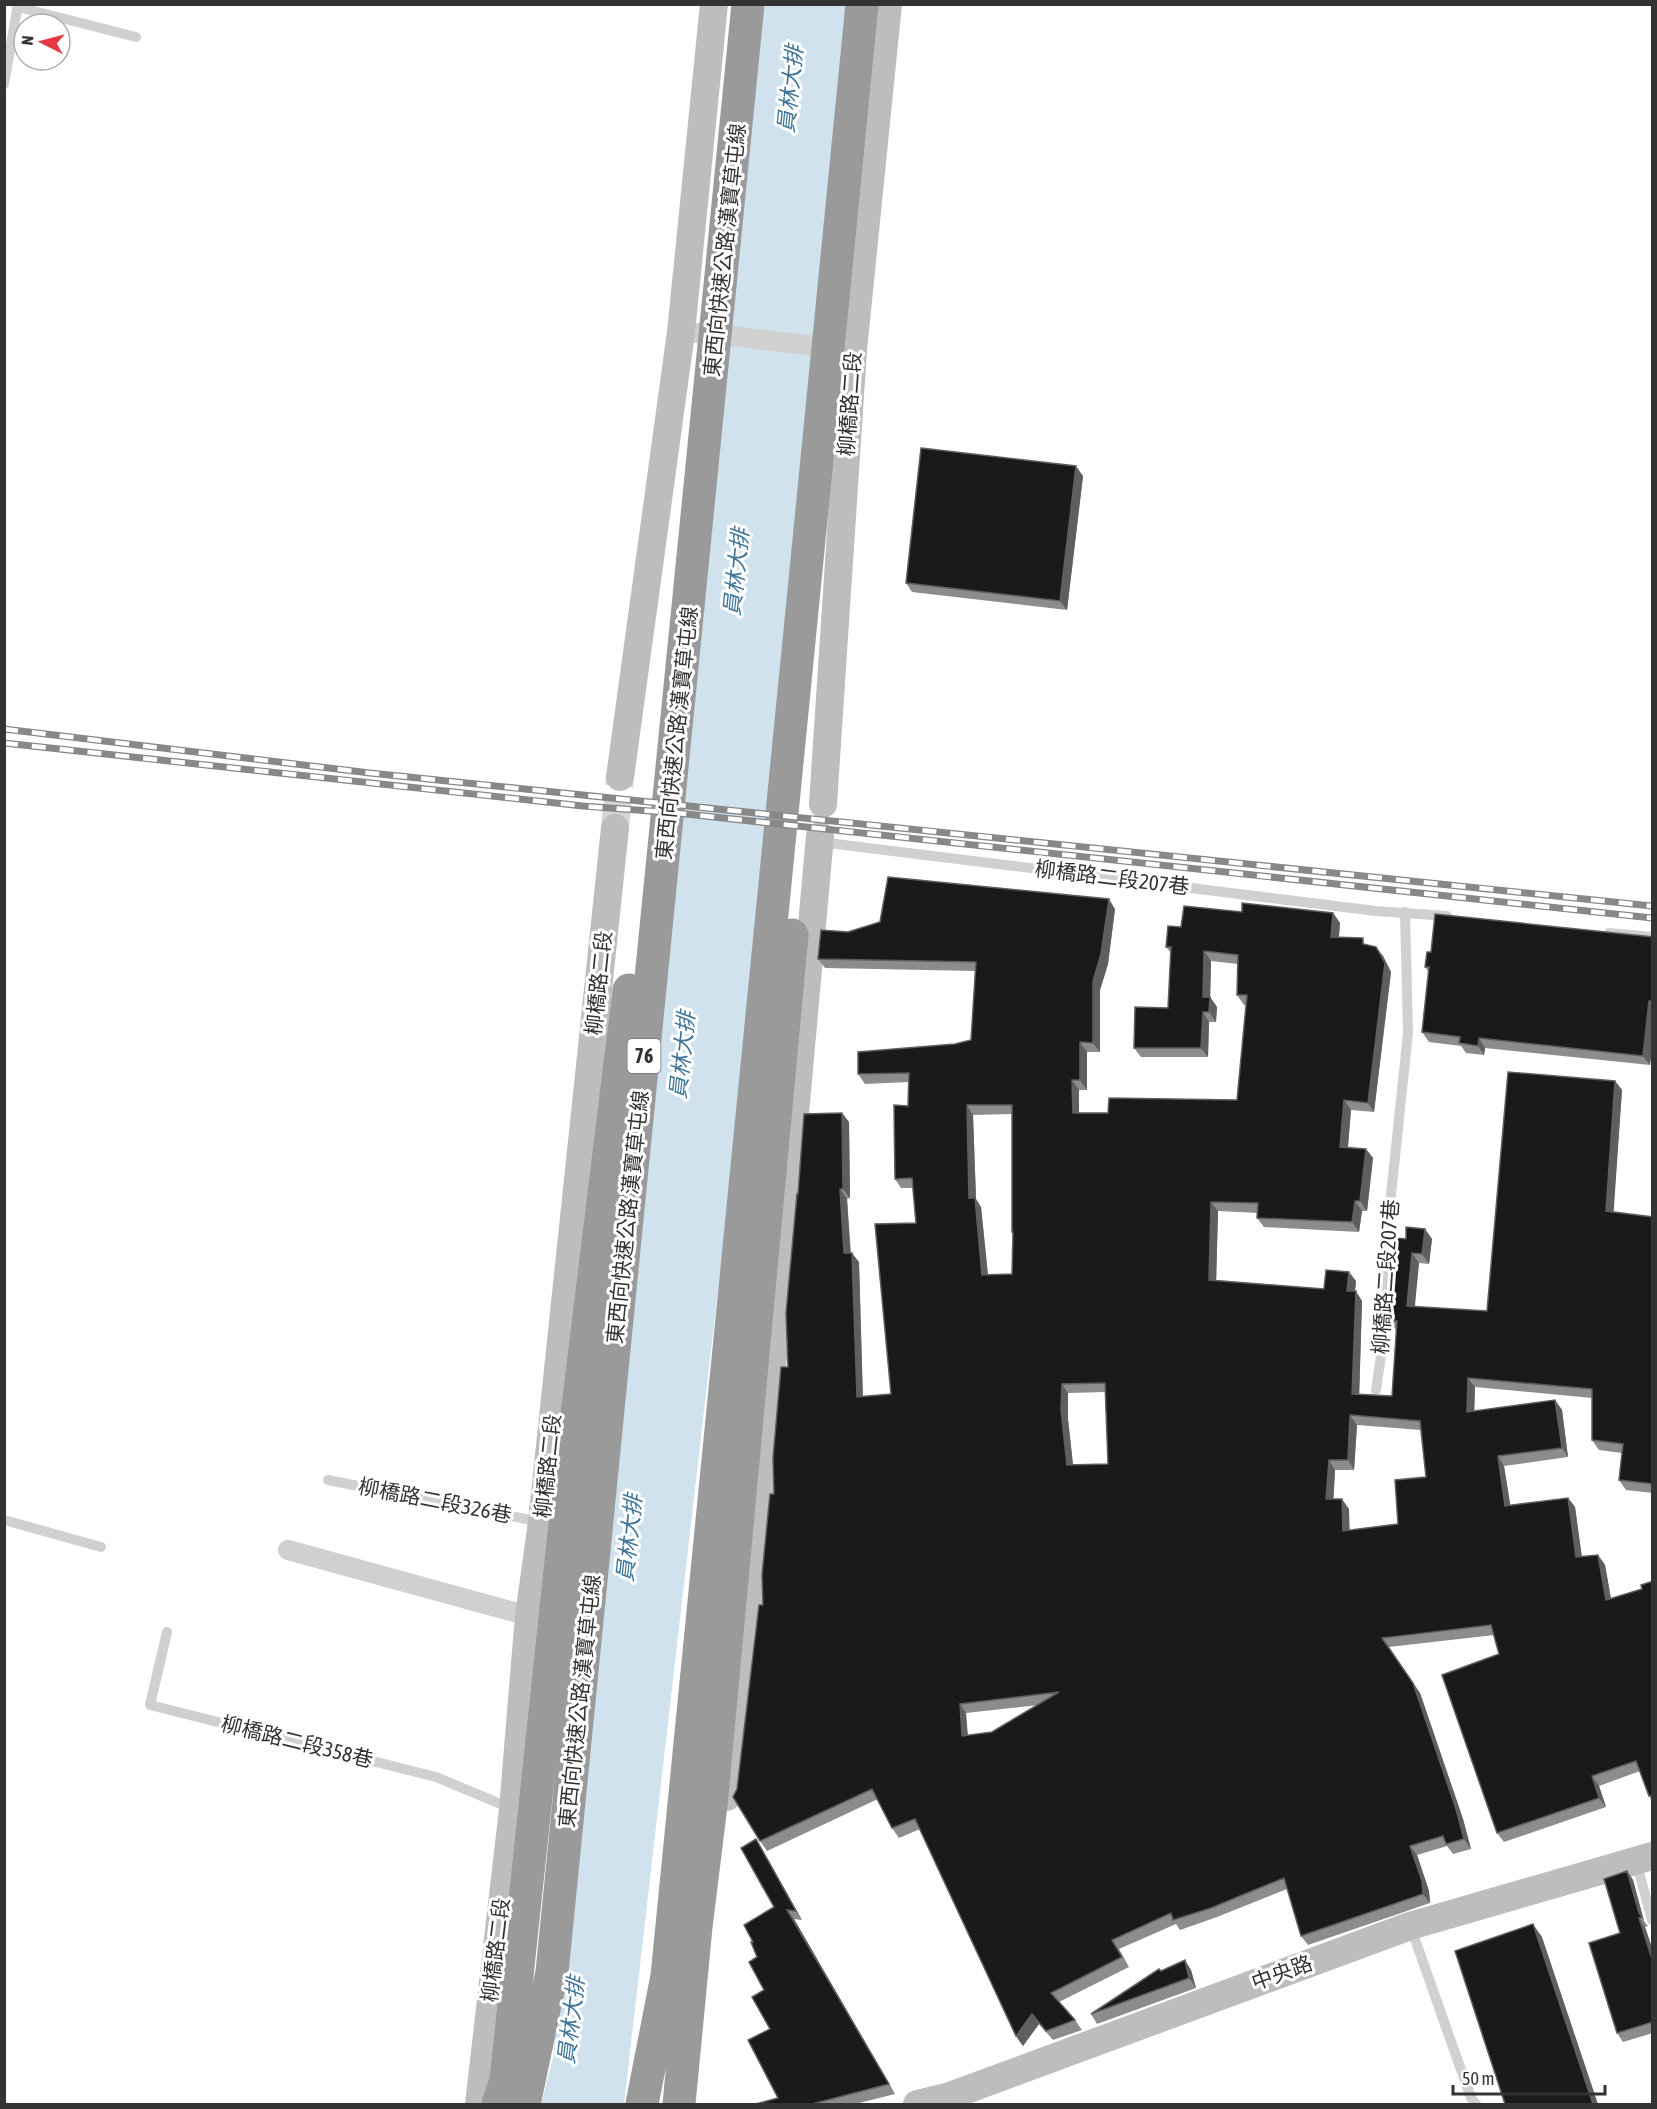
<svg xmlns="http://www.w3.org/2000/svg" width="1657" height="2109" font-family="'Asap Condensed','Noto Sans TC',sans-serif">
	<rect width="100%" height="100%" fill="#fff"/>
	<path fill="#cfe2ee" d="M 761,5 L 847,5 L 728,1203 L 624,2104 L 541,2104 L 553,2058 Z"/>
	<g fill="none" stroke-linecap="round" stroke-linejoin="round">
		<path stroke="#d6d6d6" stroke-width="28" stroke-dasharray="28 14" stroke-linecap="butt" d="M 615,828 L 620,777"/>
		<path stroke="#d0d0d0" stroke-width="10" d="M 18,7 L 136,37
			M 4,84 L 18,4
			M 820,842 L 1376,911 L 1447,916
			M 1609,933 L 1652,937
			M 1376,1390 L 1388,1307 L 1385,1252 L 1408,1033 L 1405,912
			M 328,1480 L 541,1522
			M 4,1520 L 101,1547
			M 167,1632 L 150,1705 L 436,1777 L 510,1808
			M 1636,1861 L 1652,1920
			M 1411,1928 L 1471,2098 L 1476,2104"/>
		<path stroke="#d0d0d0" stroke-width="20" d="M 681,332 L 724,335 L 839,349
			M 288,1550 L 529,1616"/>
		<path stroke="#bdbdbd" stroke-width="28" d="M 620,777 L 681,332 L 714,4
			M 823,804 L 853,350 L 888,4
			M 727,1797 L 752,1590 L 820,836
			M 479,2104 L 513,1809 L 529,1616 L 542,1522 L 615,828
			M 917,2104 L 950,2096 L 1410,1926 L 1652,1856"/>
		<path stroke="#9a9a9a" stroke-width="33" d="M 498,2104 L 506,2080 L 574,1439 L 629,990
			M 524,2104 L 552,1972 L 748,4
			M 642,2104 L 667,1976 L 862,4
			M 679,2104 L 696,1927 L 711,1805 L 792,935"/>
		<g stroke="#888" stroke-width="7">
			<path id="rail" d="M 4,729 L 370,773 L 1652,906
				M 4,743 L 583,806 L 677,813 L 1652,918"/>
		</g>
		<use href="#rail" stroke="#fff" stroke-width="4.5" stroke-dasharray="14" stroke-linecap="butt"/>
	</g>
	<path fill="#8c8c8c" fill-rule="evenodd" d="M 1083,476 L 1067,610 L 912,592 L 906,583 Z
		M 1115,909 L 1108,964 L 1100,990 L 1100,1052 L 1087,1052 L 1087,1090 L 1079,1090 L 1079,1113 L 1108,1113 L 1237,1100 L 1246,1005 L 1244,1005 L 1237,995 L 1238,964 L 1211,961 L 1210,997 L 1217,1007 L 1216,1022 L 1209,1022 L 1208,1057 L 1141,1057 L 1134,1048 L 1168,1008 L 1171,953 L 1166,947 L 1181,927 L 1242,912 L 1333,913 L 1340,923 L 1339,937 L 1376,947 L 1383,956 L 1391,972 L 1374,1112 L 1351,1110 L 1348,1147 L 1366,1149 L 1373,1158 L 1367,1211 L 1362,1211 L 1359,1232 L 1264,1227 L 1257,1218 L 1258,1213 L 1218,1211 L 1216,1280 L 1324,1289 L 1356,1281 L 1355,1291 L 1362,1301 L 1359,1394 L 1392,1396 L 1396,1330 L 1390,1321 L 1406,1239 L 1425,1229 L 1432,1239 L 1429,1264 L 1419,1263 L 1414,1307 L 1487,1311 L 1615,1081 L 1622,1090 L 1613,1212 L 1653,1217 L 1653,1493 L 1626,1490 L 1619,1480 L 1622,1453 L 1599,1450 L 1592,1440 L 1592,1398 L 1475,1387 L 1474,1411 L 1555,1400 L 1562,1410 L 1568,1457 L 1504,1466 L 1510,1505 L 1568,1498 L 1575,1507 L 1582,1557 L 1598,1555 L 1605,1565 L 1611,1599 L 1642,1589 L 1653,1581 L 1653,1802 L 1649,1796 L 1640,1771 L 1599,1786 L 1606,1807 L 1504,1842 L 1497,1833 L 1499,1654 L 1494,1635 L 1389,1647 L 1420,1693 L 1463,1819 L 1471,1849 L 1453,1854 L 1447,1846 L 1417,1855 L 1429,1891 L 1430,1903 L 1308,1945 L 1301,1936 L 1287,1889 L 1217,1917 L 1180,1930 L 1176,1924 L 1119,1949 L 1129,1967 L 1059,2002 L 1075,2020 L 1082,2030 L 1053,2040 L 1039,2024 L 1023,2046 L 1016,2036 L 920,1829 L 899,1838 L 892,1828 L 878,1799 L 767,1851 L 760,1841 L 737,1789 L 763,1605 L 774,1494 L 788,1367 L 798,1194 L 842,1113 L 849,1122 L 850,1198 L 847,1199 L 851,1253 L 859,1262 L 863,1396 L 891,1394 L 916,1223 L 913,1188 L 901,1188 L 895,1179 L 908,1106 L 909,1082 L 865,1084 L 858,1074 L 955,1044 L 971,1040 L 975,971 L 825,968 L 818,959 L 848,932 ZM 1012,1114 L 1012,1232 L 1013,1234 L 1012,1274 L 988,1275 L 981,1207 L 976,1199 L 973,1115 ZM 1105,1392 L 1108,1464 L 1073,1465 L 1068,1419 L 1068,1393 ZM 1357,1425 L 1421,1430 L 1426,1477 L 1398,1524 L 1349,1530 L 1349,1509 L 1333,1499 L 1335,1470 L 1354,1470 ZM 1038,1705 L 992,1732 L 968,1735 L 966,1713 Z
		M 1653,937 L 1653,1038 L 1650,1065 L 1485,1048 L 1484,1055 L 1466,1053 L 1461,1046 L 1429,1042 L 1422,1032 L 1429,972 L 1425,967 Z
		M 762,1849 L 802,1920 L 794,1919 L 895,2094 L 855,2104 L 756,2104 L 778,2098 L 764,1990 L 757,1957 L 753,1942 L 774,1907 Z
		M 1627,1871 L 1633,1880 L 1644,1921 L 1648,1926 L 1645,1927 L 1653,1951 L 1653,2033 L 1623,2042 L 1617,2033 L 1620,1933 Z
		M 1191,1970 L 1196,1988 L 1097,2024 L 1091,2014 L 1161,1971 Z"/>
	<path fill="#5f5f5f" d="M 1076,466 L 1083,476 L 1067,610 L 1060,601 Z
		M 1109,899 L 1115,909 L 1108,964 L 1100,990 L 1100,1052 L 1093,1043 L 1093,981 Z
		M 1333,913 L 1340,923 L 1338,946 L 1331,937 Z
		M 1376,947 L 1383,956 L 1391,972 L 1374,1112 L 1368,1103 Z
		M 1204,951 L 1211,961 L 1210,1006 L 1210,997 L 1217,1007 L 1216,1022 L 1209,1012 L 1203,997 Z
		M 1649,1001 L 1653,1006 L 1653,1038 L 1650,1065 L 1643,1056 Z
		M 1203,1012 L 1209,1022 L 1208,1057 L 1201,1048 Z
		M 1479,1038 L 1485,1048 L 1484,1055 L 1478,1046 Z
		M 1080,1042 L 1087,1052 L 1087,1090 L 1080,1080 Z
		M 1072,1080 L 1079,1090 L 1079,1122 L 1073,1113 Z
		M 1615,1081 L 1622,1090 L 1613,1221 L 1606,1211 Z
		M 1344,1100 L 1351,1110 L 1347,1157 L 1340,1147 Z
		M 967,1105 L 973,1115 L 976,1199 L 981,1207 L 989,1285 L 982,1275 L 969,1198 Z
		M 842,1113 L 849,1122 L 850,1198 L 843,1189 Z
		M 1366,1149 L 1373,1158 L 1367,1211 L 1360,1201 Z
		M 840,1189 L 847,1199 L 851,1263 L 844,1253 Z
		M 1355,1201 L 1362,1211 L 1359,1232 L 1352,1222 Z
		M 1211,1202 L 1218,1211 L 1216,1289 L 1209,1280 Z
		M 1425,1229 L 1432,1239 L 1429,1264 L 1422,1254 Z
		M 852,1253 L 859,1262 L 863,1406 L 857,1397 Z
		M 1412,1253 L 1419,1263 L 1414,1316 L 1407,1306 Z
		M 1349,1272 L 1356,1281 L 1354,1300 L 1347,1291 Z
		M 1356,1291 L 1362,1301 L 1359,1403 L 1352,1394 Z
		M 1468,1378 L 1475,1387 L 1474,1422 L 1467,1412 Z
		M 1062,1384 L 1068,1393 L 1068,1419 L 1074,1474 L 1067,1465 L 1061,1409 Z
		M 1555,1400 L 1562,1410 L 1568,1457 L 1562,1448 Z
		M 1350,1415 L 1357,1425 L 1354,1470 L 1348,1460 Z
		M 1498,1456 L 1504,1466 L 1512,1515 L 1505,1506 Z
		M 1329,1460 L 1335,1470 L 1333,1508 L 1326,1499 Z
		M 1568,1498 L 1575,1507 L 1583,1566 L 1576,1557 Z
		M 1342,1499 L 1349,1509 L 1350,1540 L 1343,1531 Z
		M 1598,1555 L 1605,1565 L 1613,1610 L 1606,1600 Z
		M 1382,1638 L 1420,1693 L 1463,1819 L 1471,1849 L 1464,1839 Z
		M 960,1704 L 966,1713 L 968,1745 L 962,1736 Z
		M 1592,1776 L 1599,1786 L 1606,1807 L 1599,1798 Z
		M 756,1839 L 762,1849 L 802,1920 L 796,1911 Z
		M 1410,1846 L 1417,1855 L 1429,1891 L 1430,1903 L 1423,1894 Z
		M 1627,1871 L 1633,1880 L 1644,1921 L 1639,1913 Z
		M 787,1910 L 794,1919 L 895,2094 L 889,2084 Z
		M 1639,1918 L 1645,1927 L 1653,1951 L 1653,1962 Z
		M 1533,1924 L 1542,1937 L 1598,2104 L 1593,2104 Z
		M 1185,1960 L 1191,1970 L 1196,1988 L 1189,1978 Z
		M 1032,2014 L 1039,2024 L 1023,2046 L 1016,2036 Z"/>
	<path fill="#1a1a1a" stroke="#5f5f5f" stroke-width="1.5" fill-rule="evenodd" d="M 921,448 L 1076,466 L 1060,601 L 906,583 Z
		M 888,877 L 1109,899 L 1101,954 L 1093,981 L 1093,1043 L 1080,1042 L 1080,1080 L 1072,1080 L 1073,1113 L 1108,1113 L 1109,1098 L 1237,1100 L 1247,995 L 1237,995 L 1238,955 L 1204,951 L 1203,997 L 1210,997 L 1209,1012 L 1203,1012 L 1201,1048 L 1134,1048 L 1135,1007 L 1168,1008 L 1171,947 L 1166,947 L 1168,926 L 1181,927 L 1184,906 L 1242,912 L 1242,903 L 1333,913 L 1331,937 L 1363,938 L 1363,944 L 1376,947 L 1385,963 L 1368,1103 L 1344,1100 L 1340,1147 L 1366,1149 L 1360,1201 L 1355,1201 L 1352,1222 L 1257,1218 L 1258,1203 L 1211,1202 L 1209,1280 L 1324,1289 L 1326,1270 L 1349,1272 L 1347,1291 L 1356,1291 L 1352,1394 L 1392,1396 L 1397,1321 L 1390,1321 L 1394,1259 L 1397,1238 L 1406,1239 L 1406,1227 L 1425,1229 L 1422,1254 L 1412,1253 L 1407,1306 L 1487,1311 L 1508,1072 L 1615,1081 L 1606,1211 L 1653,1217 L 1653,1484 L 1619,1480 L 1623,1444 L 1592,1440 L 1592,1389 L 1468,1378 L 1467,1412 L 1555,1400 L 1562,1448 L 1498,1456 L 1505,1506 L 1568,1498 L 1576,1557 L 1598,1555 L 1606,1600 L 1642,1589 L 1641,1585 L 1653,1581 L 1653,1795 L 1649,1796 L 1636,1761 L 1592,1776 L 1599,1798 L 1497,1833 L 1442,1675 L 1499,1654 L 1491,1625 L 1382,1638 L 1413,1683 L 1456,1809 L 1464,1839 L 1446,1844 L 1443,1836 L 1410,1846 L 1422,1881 L 1423,1894 L 1301,1936 L 1284,1878 L 1211,1908 L 1173,1920 L 1171,1913 L 1112,1940 L 1122,1957 L 1051,1993 L 1075,2020 L 1046,2031 L 1032,2014 L 1016,2036 L 915,1819 L 892,1828 L 872,1789 L 760,1841 L 733,1797 L 737,1789 L 759,1605 L 763,1605 L 762,1575 L 770,1494 L 774,1494 L 773,1458 L 781,1367 L 788,1367 L 786,1313 L 797,1194 L 798,1194 L 804,1114 L 842,1113 L 843,1189 L 840,1189 L 844,1253 L 852,1253 L 857,1397 L 891,1394 L 875,1224 L 916,1223 L 912,1178 L 895,1179 L 894,1105 L 908,1106 L 909,1073 L 858,1074 L 858,1052 L 955,1044 L 971,1040 L 976,962 L 818,959 L 821,930 L 848,932 L 880,922 ZM 967,1105 L 1012,1105 L 1012,1232 L 1013,1232 L 1012,1274 L 982,1275 L 975,1198 L 969,1198 ZM 1105,1383 L 1108,1464 L 1067,1465 L 1061,1409 L 1062,1384 ZM 1350,1415 L 1420,1421 L 1426,1477 L 1395,1480 L 1398,1524 L 1343,1531 L 1342,1499 L 1326,1499 L 1329,1460 L 1348,1460 ZM 1059,1692 L 992,1732 L 962,1736 L 960,1704 Z
		M 1435,914 L 1653,937 L 1653,1001 L 1649,1001 L 1643,1056 L 1479,1038 L 1478,1046 L 1459,1043 L 1460,1037 L 1422,1032 L 1429,967 L 1425,967 L 1427,952 L 1431,952 Z
		M 756,1839 L 796,1911 L 787,1910 L 889,2084 L 812,2104 L 756,2104 L 778,2098 L 748,2040 L 770,2029 L 752,1997 L 764,1990 L 749,1962 L 757,1957 L 751,1942 L 753,1942 L 744,1925 L 774,1907 L 741,1848 Z
		M 1627,1871 L 1639,1913 L 1642,1917 L 1639,1918 L 1653,1962 L 1653,2022 L 1617,2033 L 1589,1943 L 1620,1933 L 1604,1879 Z
		M 1533,1924 L 1593,2104 L 1505,2104 L 1455,1951 Z
		M 1185,1960 L 1189,1978 L 1091,2014 L 1159,1969 L 1161,1971 Z"/>
	<g text-anchor="middle" stroke-width="6" stroke-linejoin="round" paint-order="stroke">
		<rect fill="#fff" stroke="#707070" stroke-width="1.5" x="627.5" y="1039" width="33" height="34" rx="4.5"/>
		<g font-size="20" font-weight="bold" fill="#333">
			<text x="644" y="1063">76</text>
		</g>
		<g font-size="21" fill="#333" stroke="#fff">
			<text transform="translate(725 250) rotate(-84)" y="7">東西向快速公路 漢寶草屯線</text>
			<text transform="translate(850 404) rotate(-86)" y="7">柳橋路二段</text>
			<text transform="translate(677 733) rotate(-84)" y="7">東西向快速公路 漢寶草屯線</text>
			<text transform="translate(1112 878) rotate(7)" y="7">柳橋路二段207巷</text>
			<text transform="translate(599 983) rotate(-84)" y="7">柳橋路二段</text>
			<text transform="translate(628 1217) rotate(-84)" y="7">東西向快速公路 漢寶草屯線</text>
			<text transform="translate(1386 1277) rotate(-86)" y="7">柳橋路二段207巷</text>
			<text transform="translate(548 1466) rotate(-84)" y="7">柳橋路二段</text>
			<text transform="translate(435 1501) rotate(11)" y="7">柳橋路二段326巷</text>
			<text transform="translate(580 1701) rotate(-84)" y="7">東西向快速公路 漢寶草屯線</text>
			<text transform="translate(297 1742) rotate(14)" y="7">柳橋路二段358巷</text>
			<text transform="translate(496 1950) rotate(-83)" y="7">柳橋路二段</text>
			<text transform="translate(1282 1973) rotate(-20)" y="7">中央路</text>
		</g>
		<g font-size="22" font-style="italic" fill="#3f7597" stroke="#fff">
			<text transform="translate(790 89) rotate(-84)" y="8">員林大排</text>
			<text transform="translate(736 572) rotate(-84)" y="8">員林大排</text>
			<text transform="translate(682 1055) rotate(-84)" y="8">員林大排</text>
			<text transform="translate(629 1538) rotate(-84)" y="8">員林大排</text>
			<text transform="translate(571 2020) rotate(-83)" y="8">員林大排</text>
		</g>
	</g>
	<rect width="1657" height="2109" fill="none" stroke="#333333" stroke-width="12"/>
	<g transform="translate(42 42) rotate(276)"><circle r="28" fill="#ffffff" stroke="#adadad" stroke-width="1.5"/>
	<path d="M0-4.5L10 22L0 15L-10 22Z" fill="#e63946"/>
	<text y="-9" font-size="16" font-weight="bold" text-anchor="middle" fill="#333333">N</text>
	</g>
	<path d="M1453 2085v9h152v-9" fill="none" stroke="#333333" stroke-width="3"/>
	<text x="1462" y="2085" font-size="18" fill="#333333" stroke="#ffffff" stroke-width="4.5" paint-order="stroke">50 m</text>
</svg>
